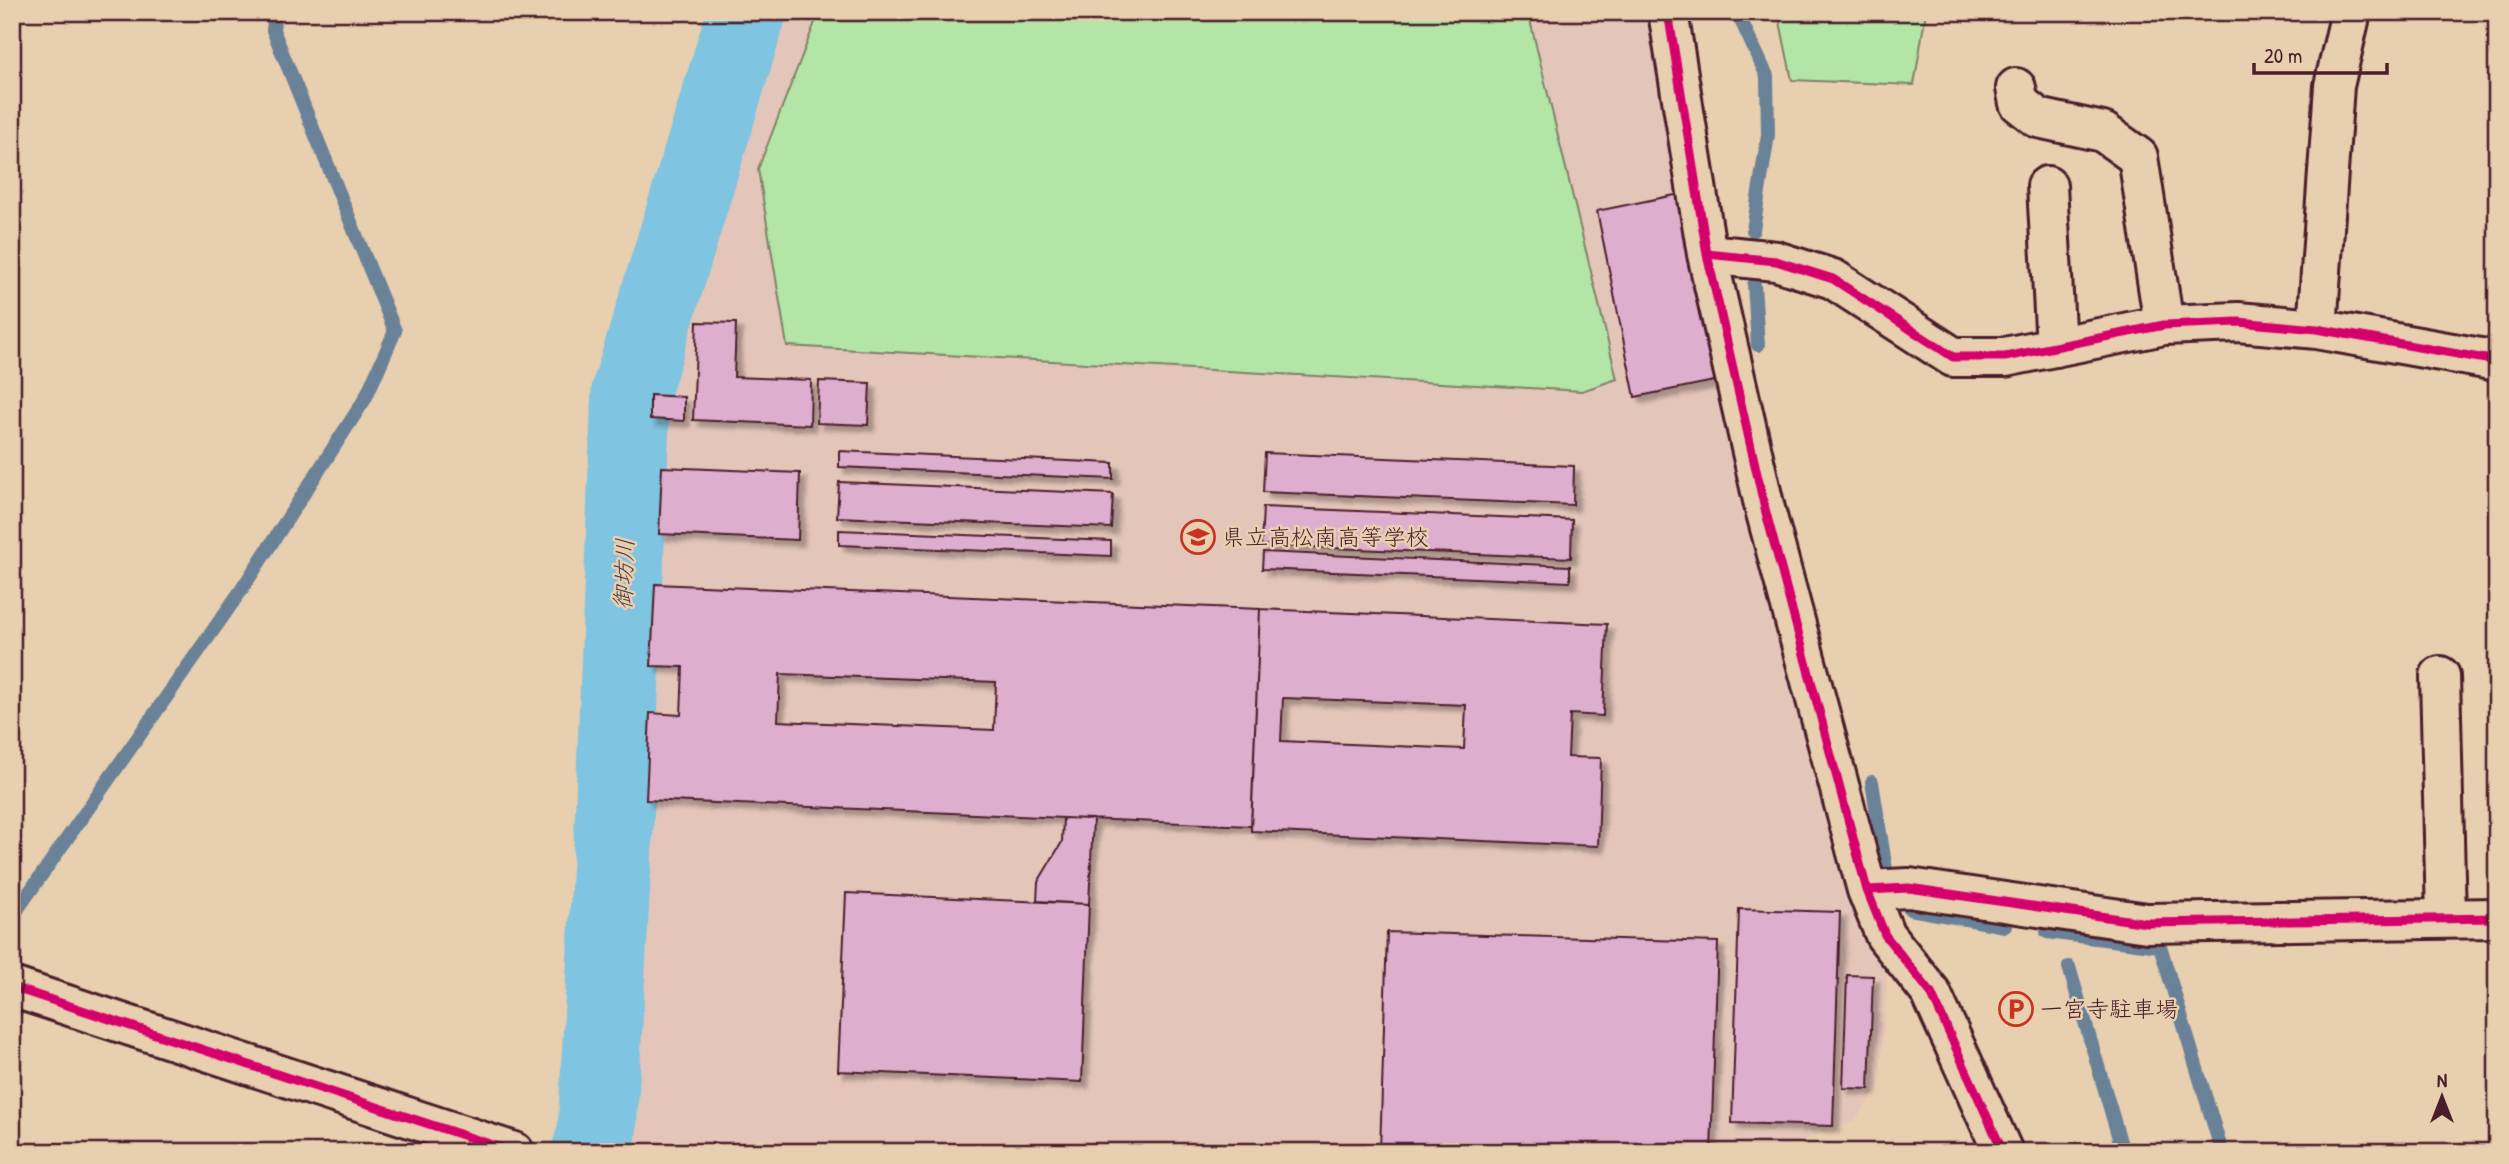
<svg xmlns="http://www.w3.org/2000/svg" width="2509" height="1164" font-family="'Patrick Hand','Klee One',sans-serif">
	<defs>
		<filter id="shadow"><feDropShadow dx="6" dy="6" stdDeviation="2" flood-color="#0004"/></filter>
	</defs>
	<rect width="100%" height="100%" fill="#e7cfaf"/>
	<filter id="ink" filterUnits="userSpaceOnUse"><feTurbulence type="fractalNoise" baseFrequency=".0143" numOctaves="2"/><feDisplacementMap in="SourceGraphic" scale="14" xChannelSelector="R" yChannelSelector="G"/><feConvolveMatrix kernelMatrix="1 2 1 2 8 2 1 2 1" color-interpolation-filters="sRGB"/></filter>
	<g filter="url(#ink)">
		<path fill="#e4c5b9" d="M 766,12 L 1651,12 L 1730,419 L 1842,883 L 1888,968 L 1879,1086 L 1854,1121 L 1771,1152 L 626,1152 L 633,655 L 641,407 Z"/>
		<path fill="#b3e5a6" stroke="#7e8268" stroke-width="2" d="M 819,12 L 1528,12 L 1617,379 L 1582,391 L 787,346 L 758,169 Z
			M 1778,12 L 1926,12 L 1914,85 L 1792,80 Z"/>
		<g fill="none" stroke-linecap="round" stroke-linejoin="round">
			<path stroke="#6a8298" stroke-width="14" d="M 1737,12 L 1767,76 L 1768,135 L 1753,230
				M 1754,285 L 1758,345
				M 1872,782 L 1886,870
				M 1910,909 L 2005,926
				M 12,917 L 240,592 L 365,399 L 395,331 L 273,30 L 275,12
				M 2047,932 L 2160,946 L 2222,1152
				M 2069,967 L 2123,1152"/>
			<path stroke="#7fc4e0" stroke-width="79" d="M 591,1152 L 597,1132 L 614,826 L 631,391 L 747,12"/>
		</g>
		<path fill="#deaecf" stroke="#4a1f2b" stroke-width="2" fill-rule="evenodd" filter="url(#shadow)" d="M 1680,194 L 1719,380 L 1635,397 L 1597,211 Z
			M 697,322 L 736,323 L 734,377 L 811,380 L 810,425 L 693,420 Z
			M 819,381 L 870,383 L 868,425 L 817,423 Z
			M 650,395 L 684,397 L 684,421 L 650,419 Z
			M 839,451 L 1113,463 L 1113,479 L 839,467 Z
			M 1265,453 L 1574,466 L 1573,505 L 1263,492 Z
			M 662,467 L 800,473 L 798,540 L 659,534 Z
			M 839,482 L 1113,494 L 1111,528 L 837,517 Z
			M 1263,507 L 1572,520 L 1571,558 L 1261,545 Z
			M 839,530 L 1111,541 L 1111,556 L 839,545 Z
			M 1263,552 L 1570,566 L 1570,582 L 1262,569 Z
			M 655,584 L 1260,609 L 1251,826 L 646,800 L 650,713 L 681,715 L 683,667 L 651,666 ZM 780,674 L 996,682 L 994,730 L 778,721 Z
			M 1260,609 L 1607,624 L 1603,716 L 1570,714 L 1568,757 L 1601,758 L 1598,846 L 1251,831 ZM 1283,698 L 1466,705 L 1464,749 L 1281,741 Z
			M 1063,818 L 1093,819 L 1089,904 L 1037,901 L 1038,882 L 1062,842 Z
			M 846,893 L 1089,904 L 1082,1082 L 838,1071 Z
			M 1739,909 L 1840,912 L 1833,1126 L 1732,1123 Z
			M 1387,932 L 1718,942 L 1711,1152 L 1380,1152 Z
			M 1847,975 L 1873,976 L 1869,1089 L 1843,1088 Z
			M 712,1142 L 739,1152 L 708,1152 Z"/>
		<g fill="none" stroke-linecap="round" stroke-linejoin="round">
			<g stroke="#4a1f2b" stroke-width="44">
				<path id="minor" d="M 1668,12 L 1707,254 L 1765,509 L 1867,890 L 1885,935 L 1931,993 L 2003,1152
					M 2016,88 L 2019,103 L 2038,118 L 2103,132 L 2138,157 L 2164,325
					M 2047,186 L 2056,347
					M 1707,254 L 1776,261 L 1833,279 L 1953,357 L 2005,357 L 2164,325 L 2238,322 L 2317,329 L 2497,361
					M 2317,329 L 2334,86 L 2351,12
					M 2440,676 L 2446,918
					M 1867,890 L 1909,888 L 2147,923 L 2497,918
					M 12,987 L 514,1152"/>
			</g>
			<use href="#minor" stroke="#e7cfaf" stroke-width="38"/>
			<g stroke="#e7cfaf" stroke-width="13">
				<path id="cycleway" d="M 1668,12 L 1707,254 L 1765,509 L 1867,890 L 1885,935 L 1931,993 L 2003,1152
					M 1707,254 L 1776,261 L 1833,279 L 1953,357 L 2005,357 L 2164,325 L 2238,322 L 2317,329 L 2497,361
					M 1867,890 L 1909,888 L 2147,923 L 2497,918
					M 12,987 L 514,1152"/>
			</g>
			<use href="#cycleway" stroke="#d6006c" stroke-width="9"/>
		</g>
	</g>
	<defs>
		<g id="school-ring" transform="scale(1.75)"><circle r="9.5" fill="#e7cfaf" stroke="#c8321e" stroke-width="1.5"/><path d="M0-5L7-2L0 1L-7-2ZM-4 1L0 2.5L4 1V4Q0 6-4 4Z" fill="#c8321e"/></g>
		<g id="parking-ring" transform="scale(1.75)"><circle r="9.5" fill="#e7cfaf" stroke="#c8321e" stroke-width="1.5"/><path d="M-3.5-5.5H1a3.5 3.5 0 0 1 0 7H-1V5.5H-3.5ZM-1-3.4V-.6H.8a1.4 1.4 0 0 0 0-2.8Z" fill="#c8321e"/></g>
	</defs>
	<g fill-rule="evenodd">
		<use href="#school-ring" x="1198" y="537"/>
		<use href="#parking-ring" x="2016" y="1009"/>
	</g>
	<g text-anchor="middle" stroke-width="5" stroke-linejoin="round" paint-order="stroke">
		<g font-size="23" fill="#4a1f2b" stroke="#e7cfaf" text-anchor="start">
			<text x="1222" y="545">県立高松南高等学校</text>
			<text x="2040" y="1017">一宮寺駐車場</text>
		</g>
		<g font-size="24" font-style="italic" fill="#523846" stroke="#e7cfaf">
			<text transform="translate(624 574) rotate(-88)" y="8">御坊川</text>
		</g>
	</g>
	<rect width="2509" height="1164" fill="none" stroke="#e7cfaf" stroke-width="42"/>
	<rect x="21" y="21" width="2467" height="1122" fill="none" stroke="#4a1f2b" stroke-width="2.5" filter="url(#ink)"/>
	<g transform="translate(2442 1097)" stroke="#e7cfaf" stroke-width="5" paint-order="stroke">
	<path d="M0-5L12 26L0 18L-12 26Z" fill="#4a1f2b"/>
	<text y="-10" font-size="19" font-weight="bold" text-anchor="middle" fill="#4a1f2b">N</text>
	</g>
	<path d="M2254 63v10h133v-10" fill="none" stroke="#4a1f2b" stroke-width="3.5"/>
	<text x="2264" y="63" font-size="21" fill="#4a1f2b" stroke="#e7cfaf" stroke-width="5" paint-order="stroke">20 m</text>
</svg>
